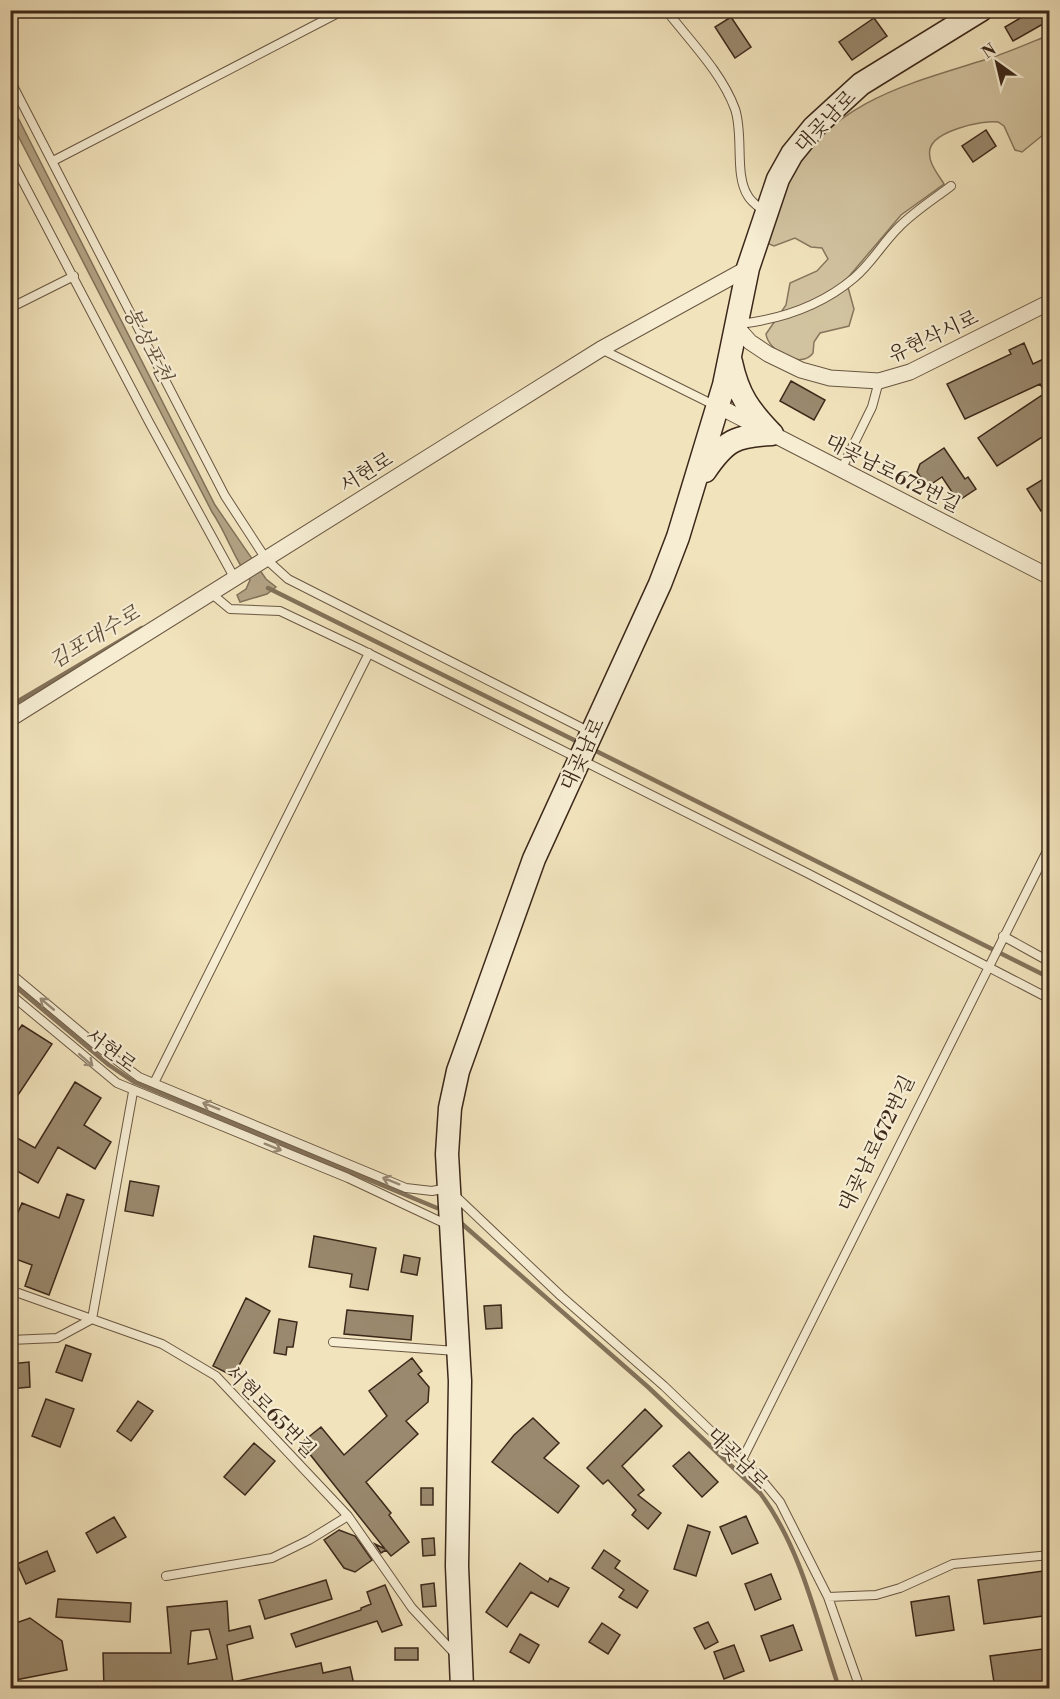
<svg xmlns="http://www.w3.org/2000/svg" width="1060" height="1699" font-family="'Libre Bodoni','Noto Serif KR',serif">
	<rect width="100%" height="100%" fill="#f1e3bc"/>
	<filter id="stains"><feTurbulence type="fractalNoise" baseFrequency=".00333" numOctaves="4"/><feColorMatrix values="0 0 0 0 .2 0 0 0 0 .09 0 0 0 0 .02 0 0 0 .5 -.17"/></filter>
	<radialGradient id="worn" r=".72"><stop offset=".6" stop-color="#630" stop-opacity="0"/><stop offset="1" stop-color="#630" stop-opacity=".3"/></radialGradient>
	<path fill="#d2c3a0" stroke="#87765d" stroke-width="1.5" d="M 1049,35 L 1049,130 L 1022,152 L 1015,150 L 1004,126 L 998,122 C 982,120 934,131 930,149 C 927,162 938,174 944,184 L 901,215 L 846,280 L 854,309 L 849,326 L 820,333 L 814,342 L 813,353 C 801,370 768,351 766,334 L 786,305 L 790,283 L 817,271 L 828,259 L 822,248 L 811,247 L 795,238 L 774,246 L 769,244 L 767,240 C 775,221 780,199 790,180 C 827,104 907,84 981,61 C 1005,54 1027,44 1049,35 Z"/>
	<path fill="#b3a385" stroke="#83725a" stroke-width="1.5" d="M 10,102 L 215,505 L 266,579 L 276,587 L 267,594 L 240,602 L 237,595 L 246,589 L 250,580 C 234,559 227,534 212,512 L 11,122 Z"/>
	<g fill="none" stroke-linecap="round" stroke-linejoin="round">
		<path stroke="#83725a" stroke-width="4.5" d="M 268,588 L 580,743
			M 10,706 L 142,628
			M 590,748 L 1050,978
			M 10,982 L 109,1065 L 134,1082 L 437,1208
			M 461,1223 L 648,1387 L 760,1493 C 802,1549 817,1623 839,1688"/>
	</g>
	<path fill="#9a896e" stroke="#3c281a" stroke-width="1.5" fill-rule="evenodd" d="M 1034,10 L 1050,10 L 1050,20 L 1013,41 L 1005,27 Z
		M 731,17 L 751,47 L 735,58 L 715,27 Z
		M 874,18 L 887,36 L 852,60 L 839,42 Z
		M 986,130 L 996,146 L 973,162 L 962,146 Z
		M 1024,343 L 1033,364 L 1050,356 L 1050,432 L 997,466 L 978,438 L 1045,393 L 1040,384 L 965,419 L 947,384 L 1011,354 L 1009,350 Z
		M 791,381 L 825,400 L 814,420 L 780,401 Z
		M 944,448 L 965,479 L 968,477 L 976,489 L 958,501 L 942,477 L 927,487 L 917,472 L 920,464 Z
		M 1050,475 L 1050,506 L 1041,511 L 1027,489 Z
		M 22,1025 L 52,1044 L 10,1107 L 10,1042 Z
		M 75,1082 L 101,1098 L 84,1125 L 111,1142 L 95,1169 L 58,1147 L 38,1183 L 10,1167 L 10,1134 L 35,1148 Z
		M 130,1181 L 159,1186 L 153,1216 L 125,1211 Z
		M 67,1194 L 84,1200 L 49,1295 L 25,1286 L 32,1265 L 10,1257 L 10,1231 L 22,1203 L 59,1218 Z
		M 314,1236 L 376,1248 L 368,1290 L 350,1287 L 352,1274 L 309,1267 Z
		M 404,1255 L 420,1258 L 417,1275 L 401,1272 Z
		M 246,1298 L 270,1311 L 233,1376 L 213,1366 Z
		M 501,1305 L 502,1328 L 486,1329 L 484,1306 Z
		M 347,1310 L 413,1316 L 411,1340 L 344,1334 Z
		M 279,1319 L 297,1322 L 293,1347 L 287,1347 L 286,1355 L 274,1353 Z
		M 66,1345 L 91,1354 L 82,1381 L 56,1372 Z
		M 412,1358 L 422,1371 L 418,1374 L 429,1387 L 428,1402 L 406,1421 L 418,1434 L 366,1482 L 391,1513 L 389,1515 L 409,1542 L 391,1556 L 386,1550 L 381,1553 L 375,1544 L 385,1549 L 301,1443 L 321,1427 L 344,1455 L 387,1416 L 369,1391 Z
		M 29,1362 L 30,1387 L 10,1389 L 10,1364 Z
		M 46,1399 L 74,1409 L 60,1447 L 32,1436 Z
		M 138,1401 L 153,1411 L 131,1441 L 117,1431 Z
		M 645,1409 L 662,1426 L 622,1466 L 644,1490 L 638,1495 L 661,1513 L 648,1529 L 632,1515 L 636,1510 L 608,1480 L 603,1484 L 587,1468 Z
		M 533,1418 L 559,1443 L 544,1458 L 579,1486 L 558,1513 L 492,1462 L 514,1435 Z
		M 254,1443 L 275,1461 L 245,1495 L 224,1477 Z
		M 689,1452 L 718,1482 L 702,1497 L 673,1466 Z
		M 421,1488 L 433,1488 L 433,1505 L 421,1505 Z
		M 746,1516 L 758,1543 L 732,1554 L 720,1527 Z
		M 114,1517 L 126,1537 L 97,1553 L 86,1533 Z
		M 688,1525 L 710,1532 L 696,1576 L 674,1569 Z
		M 339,1530 L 355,1536 L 372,1560 L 355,1572 L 344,1568 L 324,1540 Z
		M 434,1538 L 435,1555 L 423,1556 L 422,1539 Z
		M 604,1550 L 620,1561 L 615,1568 L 648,1591 L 637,1608 L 619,1597 L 624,1590 L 592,1568 Z
		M 47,1551 L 55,1571 L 26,1584 L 17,1564 Z
		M 520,1563 L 548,1582 L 550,1578 L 569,1588 L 558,1607 L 531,1592 L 507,1627 L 486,1612 Z
		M 1050,1570 L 1050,1615 L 984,1624 L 978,1580 Z
		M 771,1574 L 781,1599 L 755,1610 L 745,1584 Z
		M 326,1580 L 332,1599 L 265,1619 L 259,1600 Z
		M 434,1583 L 436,1606 L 423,1607 L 421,1585 Z
		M 385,1585 L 402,1625 L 382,1632 L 377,1621 L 296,1647 L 291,1634 L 361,1610 L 361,1608 L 371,1604 L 367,1592 Z
		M 949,1596 L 954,1630 L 916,1636 L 911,1602 Z
		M 58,1599 L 131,1603 L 130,1622 L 56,1617 Z
		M 227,1601 L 229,1631 L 250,1626 L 253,1638 L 227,1645 L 233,1682 L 321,1663 L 323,1673 L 350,1667 L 355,1689 L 104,1689 L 103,1653 L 171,1653 L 167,1607 ZM 209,1629 L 217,1659 L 188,1664 L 191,1631 Z
		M 30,1618 L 62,1641 L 67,1670 L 10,1681 L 10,1625 Z
		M 708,1622 L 718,1642 L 705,1649 L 694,1628 Z
		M 602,1623 L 620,1635 L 608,1654 L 589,1642 Z
		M 793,1625 L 802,1650 L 770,1661 L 761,1636 Z
		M 520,1634 L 539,1645 L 529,1663 L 510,1652 Z
		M 734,1645 L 744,1671 L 724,1679 L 714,1652 Z
		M 395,1648 L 418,1648 L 418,1660 L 395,1660 Z
		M 1050,1648 L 1050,1689 L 995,1689 L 990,1656 Z"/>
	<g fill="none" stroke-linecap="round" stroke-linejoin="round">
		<g stroke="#695742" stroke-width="10">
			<path id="lane" d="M 666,10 C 690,41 722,73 735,109 C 744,135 734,175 748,196 C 751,202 760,208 765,212
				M 10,80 L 225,496 L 266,559 L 288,579 L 590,732
				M 10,157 L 149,422 L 235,579
				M 53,161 L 344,10
				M 10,308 L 74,276
				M 740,324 C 782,319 821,306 854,278 C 872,263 883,242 900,226 C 915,211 934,199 951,186
				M 601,349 L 716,406
				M 841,470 L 872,407 L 879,381
				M 212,594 L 230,609 L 280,611 L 360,649 L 809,874 L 1050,999
				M 1003,936 L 1050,962
				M 10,973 L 96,1045 L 139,1077 L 406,1188 L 432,1191 L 447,1188 L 561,1296 L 664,1386 L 761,1479 L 780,1502 L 828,1597 L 876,1595 L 900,1588 L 953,1564 L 1050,1555
				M 10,994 L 117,1083 L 348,1178 L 448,1225
				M 154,1083 L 369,653
				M 10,1290 L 162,1344 L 216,1376 L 348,1516 L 412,1608 L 456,1655
				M 10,1340 L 57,1338 L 92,1319 L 133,1092
				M 333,1342 L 456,1351
				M 742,1460 L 1050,845
				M 166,1576 L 272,1558 L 309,1540 L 348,1516
				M 828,1597 L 860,1688
				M 555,1688 L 575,1688"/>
		</g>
		<g stroke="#695742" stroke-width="17">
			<path id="street" d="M 735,325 L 750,342 L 768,354 L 801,370 L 830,378 L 879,381 L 910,372 L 1050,302
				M 718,406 L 1050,577
				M 10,719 L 601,349 L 748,268"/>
		</g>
		<g stroke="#3c281a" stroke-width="25">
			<path id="secondary" d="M 731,362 C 738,395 749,410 772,434
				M 705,471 C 726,440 735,436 772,434
				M 462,1688 L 457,1566 L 460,1381 L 447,1154 L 450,1108 L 458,1071 L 534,859 L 660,584 L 678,537 L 724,385 L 748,268 L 778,179 L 792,154 L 814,127 L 861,84 L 981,10"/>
		</g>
		<use href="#lane" stroke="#f6edd3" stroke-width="8"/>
		<use href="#street" stroke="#f6edd3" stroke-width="15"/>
		<use href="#secondary" stroke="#f6edd3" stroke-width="22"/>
	</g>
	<defs><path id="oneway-shaft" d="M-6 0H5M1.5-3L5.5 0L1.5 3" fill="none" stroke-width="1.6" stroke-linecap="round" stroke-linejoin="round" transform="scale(1.5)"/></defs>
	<g stroke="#998a76">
		<use href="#oneway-shaft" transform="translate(47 1004) rotate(-140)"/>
		<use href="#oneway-shaft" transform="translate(86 1060) rotate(41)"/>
		<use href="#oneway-shaft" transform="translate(211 1106) rotate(-158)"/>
		<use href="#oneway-shaft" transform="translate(273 1147) rotate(22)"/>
		<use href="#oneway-shaft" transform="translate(391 1181) rotate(-158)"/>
	</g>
	<g text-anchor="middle" stroke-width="4.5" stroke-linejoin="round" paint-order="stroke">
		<g font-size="20" fill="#3c281a" stroke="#f6edd3">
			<text transform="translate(825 121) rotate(-46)" y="7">대곶남로</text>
			<text transform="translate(933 336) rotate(-25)" y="7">유현삭시로</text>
			<text transform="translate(366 472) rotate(-32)" y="7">서현로</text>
			<text transform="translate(893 473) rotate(27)" y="7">대곶남로672번길</text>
			<text transform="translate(582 754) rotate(-65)" y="7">대곶남로</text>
			<text transform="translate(111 1050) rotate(37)" y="7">서현로</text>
			<text transform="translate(876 1143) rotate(-64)" y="7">대곶남로672번길</text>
			<text transform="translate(271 1411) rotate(46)" y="7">서현로65번길</text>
			<text transform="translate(738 1458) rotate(45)" y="7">대곶남로</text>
		</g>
		<g font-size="21" font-style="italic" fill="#604d3a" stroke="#f6edd3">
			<text transform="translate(148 344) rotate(63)" y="7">봉성포천</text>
			<text transform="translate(94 637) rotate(-31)" y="7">김포대수로</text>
		</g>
	</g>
	<rect width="1060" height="1699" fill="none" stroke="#f1e3bc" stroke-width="36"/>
	<rect x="12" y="12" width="1036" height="1675" fill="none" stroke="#3c281a" stroke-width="3"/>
	<rect x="18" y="18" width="1024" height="1663" fill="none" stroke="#3c281a" stroke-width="1.5"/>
	<g transform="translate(997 63) rotate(326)" stroke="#f6edd3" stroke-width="4.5" paint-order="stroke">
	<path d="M0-4.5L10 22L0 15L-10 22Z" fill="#3c281a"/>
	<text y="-9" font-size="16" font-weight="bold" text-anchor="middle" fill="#3c281a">N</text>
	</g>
	<rect width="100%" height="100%" filter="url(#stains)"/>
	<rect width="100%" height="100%" fill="url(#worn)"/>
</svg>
